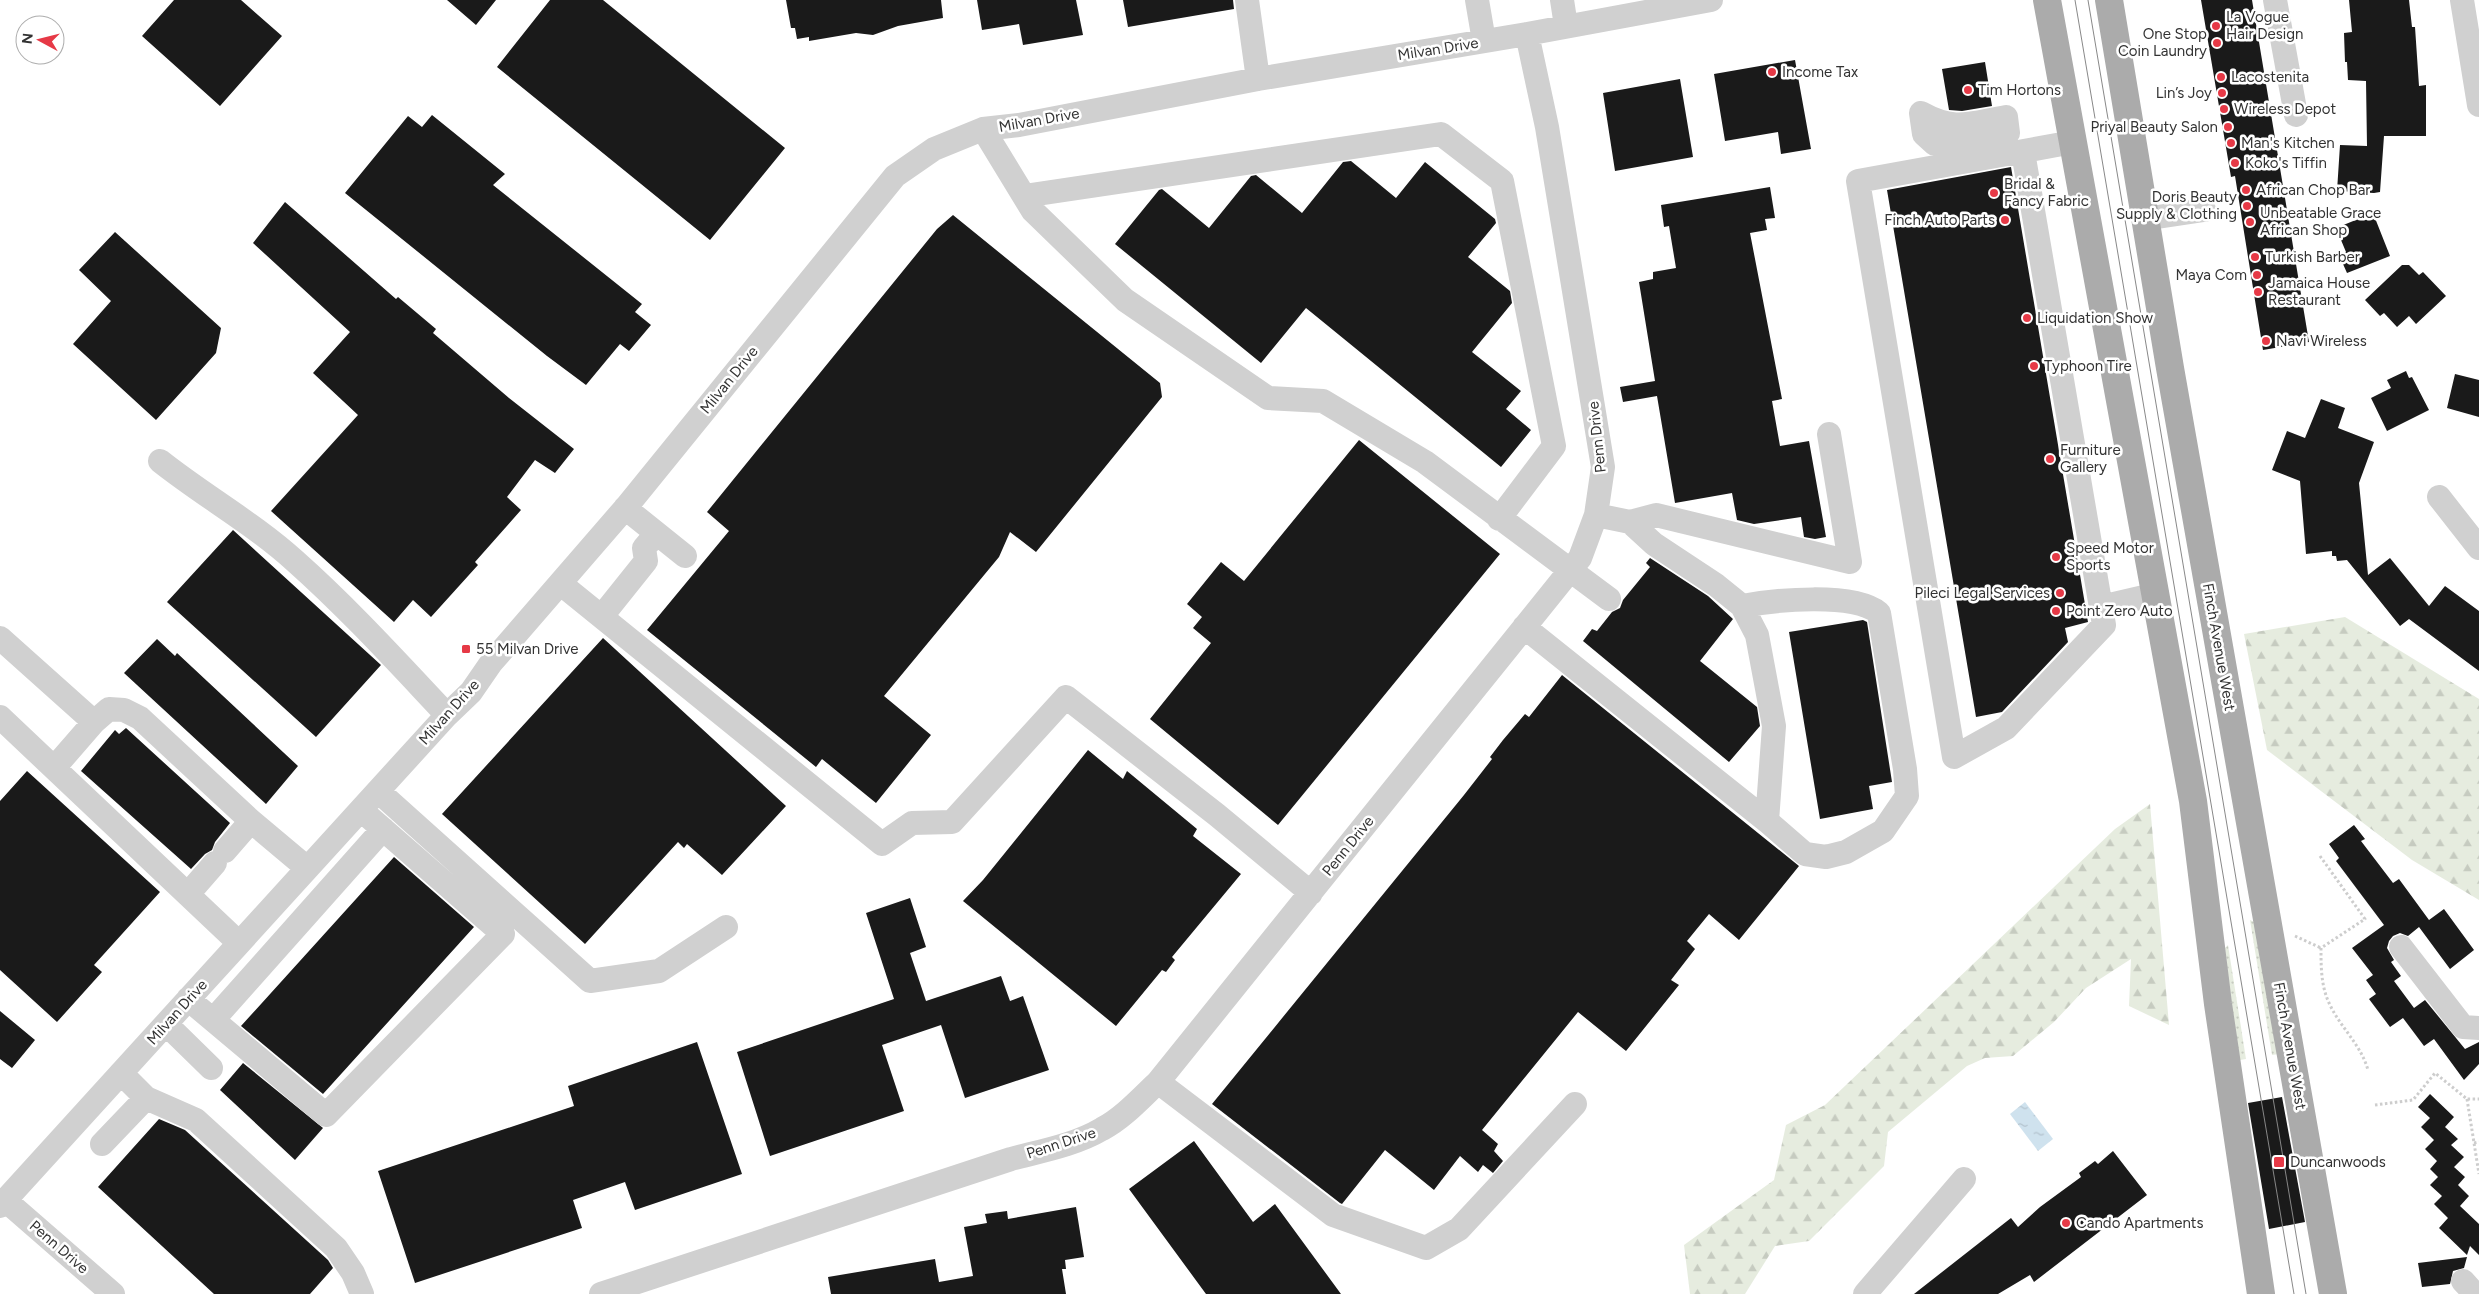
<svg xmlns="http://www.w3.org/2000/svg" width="2479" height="1294" font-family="Figtree,sans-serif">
	<defs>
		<pattern id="forest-firs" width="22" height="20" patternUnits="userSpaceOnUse" patternTransform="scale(1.25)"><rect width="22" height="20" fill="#e6ecdf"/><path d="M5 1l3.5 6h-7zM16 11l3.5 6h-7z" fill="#c6cbc0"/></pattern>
		<pattern id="garden-dots" width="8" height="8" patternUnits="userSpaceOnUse" patternTransform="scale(1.25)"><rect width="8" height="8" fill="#e6ecdf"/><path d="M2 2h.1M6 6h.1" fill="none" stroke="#c6cbc0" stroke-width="1.8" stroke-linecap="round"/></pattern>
		<pattern id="water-ripples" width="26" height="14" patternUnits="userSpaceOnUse" patternTransform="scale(1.25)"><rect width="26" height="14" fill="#cfe2ee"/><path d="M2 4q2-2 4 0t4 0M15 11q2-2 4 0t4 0" fill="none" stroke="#b2c2cd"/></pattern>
	</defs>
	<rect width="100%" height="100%" fill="#fff"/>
	<path fill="url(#forest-firs)" d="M 2345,617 L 2479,699 L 2479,900 L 2412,860 L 2267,750 L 2244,634 Z
		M 2150,804 L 2169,1025 L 2129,1006 L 2131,959 L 2086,988 L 2054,1022 L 2013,1056 L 1985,1058 L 1967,1066 L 1888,1132 L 1884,1166 L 1809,1241 L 1775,1246 L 1745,1294 L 1690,1294 L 1684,1245 L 1774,1180 L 1786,1125 L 1825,1105 L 2115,829 Z"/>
	<path fill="url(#garden-dots)" d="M 2250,920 L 2254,922 L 2279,1054 L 2272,1055 Z
		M 2228,945 L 2246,1059 L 2240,1060 L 2232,1010 L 2225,948 Z"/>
	<path fill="url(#water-ripples)" d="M 2025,1102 L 2053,1139 L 2038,1151 L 2010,1114 Z"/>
	<path fill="#1a1a1a" d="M 174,0 L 241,0 L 282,36 L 220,106 L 142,36 Z
		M 447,0 L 496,0 L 476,25 Z
		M 550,0 L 603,0 L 785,148 L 710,240 L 497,67 Z
		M 786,0 L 941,0 L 943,18 L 898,26 L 873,35 L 856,33 L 809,41 L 809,37 L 797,39 L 795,28 L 791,28 Z
		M 977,0 L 1076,0 L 1083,35 L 1023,45 L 1019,24 L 982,30 Z
		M 1123,0 L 1233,0 L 1234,9 L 1128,27 Z
		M 2201,0 L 2252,0 L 2309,342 L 2263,350 L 2235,176 L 2231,177 Z
		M 2349,0 L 2409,0 L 2412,27 L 2415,27 L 2419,86 L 2426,85 L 2426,136 L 2384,136 L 2380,192 L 2374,193 L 2337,191 L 2340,145 L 2367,146 L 2366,81 L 2348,80 L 2347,62 L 2345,62 L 2344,33 L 2352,32 Z
		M 1795,60 L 1811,149 L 1781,154 L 1778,132 L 1725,141 L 1714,74 Z
		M 1985,62 L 1992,106 L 1962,111 L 1949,110 L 1942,69 Z
		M 1680,79 L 1693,157 L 1615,171 L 1603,93 Z
		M 432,115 L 505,174 L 493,185 L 642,304 L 635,312 L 651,325 L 629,351 L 620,344 L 586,385 L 547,356 L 345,193 L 408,116 L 422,127 Z
		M 1351,161 L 1396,198 L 1425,162 L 1495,219 L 1496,223 L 1468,257 L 1510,291 L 1512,303 L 1472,352 L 1521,391 L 1506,409 L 1531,430 L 1501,467 L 1306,308 L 1261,363 L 1115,244 L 1159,190 L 1162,189 L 1209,228 L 1251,176 L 1256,175 L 1302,213 L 1343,162 Z
		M 2011,167 L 2088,622 L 2065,628 L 2068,642 L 2002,712 L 1976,717 L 1887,190 Z
		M 1770,187 L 1775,218 L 1765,219 L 1767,230 L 1750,233 L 1782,399 L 1772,401 L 1780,446 L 1809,441 L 1826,537 L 1815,539 L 1804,537 L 1801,517 L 1754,524 L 1737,520 L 1732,493 L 1675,503 L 1657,396 L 1623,402 L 1620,387 L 1655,381 L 1639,282 L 1653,279 L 1653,272 L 1676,268 L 1669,226 L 1664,227 L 1661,205 Z
		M 285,202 L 396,299 L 398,297 L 436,329 L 433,333 L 509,398 L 574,449 L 555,473 L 535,460 L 507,497 L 521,510 L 475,562 L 478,565 L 431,617 L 413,600 L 394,622 L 271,511 L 358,415 L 313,373 L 350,332 L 253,243 Z
		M 2373,213 L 2390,256 L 2347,273 L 2339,255 L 2346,252 L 2336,228 Z
		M 953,215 L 1160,383 L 1162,397 L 1036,552 L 1010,532 L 999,557 L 884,696 L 931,735 L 876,803 L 822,759 L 816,767 L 647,630 L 729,531 L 707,512 L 937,229 Z
		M 115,232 L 221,328 L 216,353 L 156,420 L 73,344 L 111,301 L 79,270 Z
		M 2402,265 L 2409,265 L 2419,275 L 2423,272 L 2446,296 L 2416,324 L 2409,316 L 2397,327 L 2384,313 L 2380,316 L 2365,300 Z
		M 2406,371 L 2409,378 L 2412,377 L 2429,410 L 2387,431 L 2371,398 L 2391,388 L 2387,380 Z
		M 2455,374 L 2479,380 L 2479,417 L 2447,408 Z
		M 2321,399 L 2345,408 L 2338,428 L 2374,442 L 2359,483 L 2368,575 L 2390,558 L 2429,606 L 2445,586 L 2479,611 L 2479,671 L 2409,619 L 2400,626 L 2347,560 L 2337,561 L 2336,556 L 2332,556 L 2332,551 L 2306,554 L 2300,481 L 2272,470 L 2287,431 L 2305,438 Z
		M 1359,440 L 1500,554 L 1278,825 L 1150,719 L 1211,643 L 1193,628 L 1202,617 L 1187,604 L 1221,562 L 1244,581 Z
		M 233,530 L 381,665 L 316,737 L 167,602 Z
		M 1650,558 L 1708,596 L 1733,619 L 1700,661 L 1757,707 L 1760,726 L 1729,762 L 1583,641 L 1592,629 L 1597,631 L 1612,612 L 1620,608 L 1623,600 L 1650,567 L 1646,563 Z
		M 1863,620 L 1867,622 L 1892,782 L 1869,786 L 1873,809 L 1820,819 L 1789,632 Z
		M 603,638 L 786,806 L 722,875 L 687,844 L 684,848 L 678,842 L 585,944 L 442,814 Z
		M 157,639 L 175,656 L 177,653 L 298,766 L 266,804 L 124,673 Z
		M 1562,675 L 1799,866 L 1739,940 L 1709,914 L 1687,941 L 1695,949 L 1671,980 L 1679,985 L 1626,1051 L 1578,1012 L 1482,1130 L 1498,1144 L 1494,1151 L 1503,1161 L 1493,1173 L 1483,1165 L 1478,1172 L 1460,1156 L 1434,1190 L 1385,1150 L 1342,1204 L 1340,1203 L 1212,1104 L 1464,795 L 1492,759 L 1490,757 L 1503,740 L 1525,714 L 1529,717 Z
		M 126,728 L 230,823 L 215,842 L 212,850 L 205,854 L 191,869 L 81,771 L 115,730 L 119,734 Z
		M 1088,750 L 1123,779 L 1127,771 L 1197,829 L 1193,836 L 1241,874 L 1172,957 L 1175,960 L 1166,972 L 1162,970 L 1116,1026 L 963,901 L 983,880 Z
		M 27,771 L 160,892 L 94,965 L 102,972 L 57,1022 L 0,970 L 0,801 Z
		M 2354,825 L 2365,839 L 2361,841 L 2393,883 L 2399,879 L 2429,920 L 2444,909 L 2474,950 L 2450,969 L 2419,927 L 2408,936 L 2400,933 L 2393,936 L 2389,941 L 2387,948 L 2394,960 L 2391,962 L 2401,976 L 2394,981 L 2414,1008 L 2425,1000 L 2465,1049 L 2479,1042 L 2479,1064 L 2464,1080 L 2434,1039 L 2424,1046 L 2403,1018 L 2390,1027 L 2369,999 L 2376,994 L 2366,980 L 2373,975 L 2352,948 L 2384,925 L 2336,861 L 2339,858 L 2329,844 Z
		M 394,857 L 474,927 L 323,1094 L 241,1026 Z
		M 910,898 L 926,947 L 910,953 L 926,1001 L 1001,976 L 1010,1001 L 1023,996 L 1049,1070 L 965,1098 L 941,1025 L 882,1045 L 904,1111 L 770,1156 L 737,1052 L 894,999 L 866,913 Z
		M 0,1011 L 35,1040 L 12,1068 L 0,1059 Z
		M 697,1042 L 742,1174 L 635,1210 L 625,1182 L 573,1200 L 582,1228 L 415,1283 L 378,1171 L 574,1106 L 568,1086 Z
		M 243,1063 L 323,1128 L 295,1160 L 220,1090 Z
		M 2430,1094 L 2454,1117 L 2445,1127 L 2458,1139 L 2451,1145 L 2464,1157 L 2454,1167 L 2465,1177 L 2458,1185 L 2469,1196 L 2460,1206 L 2479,1224 L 2479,1255 L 2470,1246 L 2467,1255 L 2439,1228 L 2448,1218 L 2434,1204 L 2442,1196 L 2430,1185 L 2438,1177 L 2430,1169 L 2437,1161 L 2425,1149 L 2434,1140 L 2421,1127 L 2430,1118 L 2418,1107 Z
		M 2282,1097 L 2305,1222 L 2269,1229 L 2248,1103 Z
		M 159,1119 L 185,1130 L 328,1260 L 333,1268 L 310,1294 L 214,1294 L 98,1187 Z
		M 1194,1141 L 1253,1222 L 1275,1204 L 1341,1294 L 1206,1294 L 1129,1189 Z
		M 2113,1151 L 2147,1195 L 2034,1282 L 2030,1275 L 1998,1294 L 1914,1294 L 2011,1218 L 2018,1227 L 2040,1207 L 2081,1177 L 2079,1173 L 2095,1161 L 2098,1164 Z
		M 1076,1207 L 1084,1257 L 1065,1260 L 1066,1269 L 1062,1269 L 1066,1294 L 831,1294 L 828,1277 L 935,1259 L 939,1282 L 973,1276 L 964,1227 L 987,1223 L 985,1214 L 1007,1211 L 1008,1219 Z
		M 2467,1257 L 2464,1268 L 2453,1271 L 2450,1284 L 2422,1287 L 2418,1263 Z"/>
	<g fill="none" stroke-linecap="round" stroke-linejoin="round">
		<path stroke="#cdcdcd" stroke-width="3" stroke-dasharray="2.5 2.5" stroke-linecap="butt" d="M 2320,856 L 2365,919 L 2321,948 C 2321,968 2321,987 2330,1005 C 2341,1028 2361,1045 2368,1070
			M 2295,936 L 2321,948
			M 2467,1099 L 2479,1174
			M 2375,1105 L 2413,1100 L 2435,1073 L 2467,1099 L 2479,1099
			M 2474,1143 L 2479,1142"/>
		<path stroke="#d0d0d0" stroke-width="24" d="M 1247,0 L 1258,79
			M 1477,0 L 1484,41
			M 1562,0 L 1566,26
			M 2275,0 L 2296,115
			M 2462,0 L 2479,105
			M 1921,113 C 1955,132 1970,123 2006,117 L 2008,133 L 1950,144 L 1935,144 L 1924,134 Z
			M 983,129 L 1033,211 L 1125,300 L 1268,398 L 1323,401 L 1425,462 L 1609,599
			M 2023,152 L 2104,625 L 2006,728 L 1954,757 L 1858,181 L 2073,142
			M 1024,196 L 1441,134 L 1502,181 L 1554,446 L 1499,519
			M 2144,219 L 2204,210
			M 160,461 C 204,496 253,523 295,561 C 349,609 397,662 447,715
			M 2439,497 L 2479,548
			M 625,508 L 685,556
			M 1630,522 L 1656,515 L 1850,562 L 1829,434
			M 561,584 L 882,844 L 912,823 L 952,822 L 1066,697 L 1217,815 L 1311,893
			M 1742,606 C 1775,600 1853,592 1879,613 L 1905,769 L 1907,796 L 1883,831 L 1846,852 L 1826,857 L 1805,854 L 1767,821
			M 2101,607 L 2157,594
			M 602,616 L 646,561 L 644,548 L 656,534
			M 1524,627 L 1767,821 L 1774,726 L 1757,635 L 1742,606 L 1716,585 L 1654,544 L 1630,522 L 1596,515
			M 0,638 L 94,722 L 109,709 L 124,710 L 140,718 L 251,821 L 307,868
			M 0,717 L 239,943
			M 54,768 L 94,722
			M 378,791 L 590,981 L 659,971 L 726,927
			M 225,851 L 251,821
			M 188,894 L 215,863
			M 2401,947 L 2463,1027 L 2479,1028
			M 188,999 L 326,1115 L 503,934 L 361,810
			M 213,1020 L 383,829
			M 166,1024 L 211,1068
			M 121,1073 L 146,1098 L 196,1120 L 336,1248 L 353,1273 L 362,1294
			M 1158,1082 L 1333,1215 L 1426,1248 L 1459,1229 L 1575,1104
			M 102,1144 L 146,1098
			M 5,1200 L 113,1294
			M 0,1206 L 447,715 L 471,692 L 491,663 L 627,506 L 895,176 L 934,149 L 983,129 L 1019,125 L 1258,79 L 1527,34 L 1711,0
			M 2463,1281 L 2475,1294
			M 601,1294 L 1011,1159 C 1041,1151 1075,1145 1102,1129 C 1123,1118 1141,1098 1158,1082 L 1580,558 L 1596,515 L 1603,467 L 1547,127 L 1527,34
			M 1865,1294 L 1964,1179"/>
		<path stroke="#ababab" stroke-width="28" d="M 2047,0 L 2193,801 L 2218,1004 L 2261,1294
			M 2109,0 L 2170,368 L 2333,1294"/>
		<path stroke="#888" stroke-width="1" d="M 2075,0 L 2294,1294
			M 2088,0 L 2306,1294"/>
	</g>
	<g fill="#e63946" stroke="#fff" stroke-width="2">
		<circle cx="2216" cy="26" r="5"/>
		<circle cx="2217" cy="43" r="5"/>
		<circle cx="1772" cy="72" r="5"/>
		<circle cx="2221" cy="77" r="5"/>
		<circle cx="1968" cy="90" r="5"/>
		<circle cx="2222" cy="93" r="5"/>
		<circle cx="2224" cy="109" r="5"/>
		<circle cx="2228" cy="127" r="5"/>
		<circle cx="2231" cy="143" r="5"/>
		<circle cx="2235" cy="163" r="5"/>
		<circle cx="2246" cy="190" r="5"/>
		<circle cx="1994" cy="193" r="5"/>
		<circle cx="2247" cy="206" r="5"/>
		<circle cx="2005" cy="220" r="5"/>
		<circle cx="2250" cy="222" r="5"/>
		<circle cx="2255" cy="257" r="5"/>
		<circle cx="2257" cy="275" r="5"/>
		<circle cx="2258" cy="292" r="5"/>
		<circle cx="2027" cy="318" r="5"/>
		<circle cx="2266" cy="341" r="5"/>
		<circle cx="2034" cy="366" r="5"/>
		<circle cx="2050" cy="459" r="5"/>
		<circle cx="2056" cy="557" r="5"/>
		<circle cx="2060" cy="593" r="5"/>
		<circle cx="2056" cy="611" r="5"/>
		<rect x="461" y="644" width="10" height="10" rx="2.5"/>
		<rect x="2273" y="1156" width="12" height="12" rx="2.5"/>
		<circle cx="2066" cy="1223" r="5"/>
	</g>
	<g text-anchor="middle" stroke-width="5" stroke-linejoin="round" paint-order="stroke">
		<g font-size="15" fill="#333" stroke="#fff" text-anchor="start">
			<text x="2226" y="22">La Vogue<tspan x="2226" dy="17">Hair Design</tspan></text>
			<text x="2207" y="39" text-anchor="end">One Stop<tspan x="2207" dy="17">Coin Laundry</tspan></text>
			<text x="1782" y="77">Income Tax</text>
			<text x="2231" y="82">Lacostenita</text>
			<text x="1978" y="95">Tim Hortons</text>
			<text x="2212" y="98" text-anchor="end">Lin’s Joy</text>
			<text x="2234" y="114">Wireless Depot</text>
			<text x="2218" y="132" text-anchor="end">Priyal Beauty Salon</text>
			<text x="2241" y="148">Man's Kitchen</text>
			<text x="2245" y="168">Koko's Tiffin</text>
			<text x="2004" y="189">Bridal &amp;<tspan x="2004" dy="17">Fancy Fabric</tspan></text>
			<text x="2256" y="195">African Chop Bar</text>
			<text x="2237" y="202" text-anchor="end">Doris Beauty<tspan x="2237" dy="17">Supply &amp; Clothing</tspan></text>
			<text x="2260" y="218">Unbeatable Grace<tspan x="2260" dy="17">African Shop</tspan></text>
			<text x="1995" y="225" text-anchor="end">Finch Auto Parts</text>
			<text x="2265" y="262">Turkish Barber</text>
			<text x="2247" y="280" text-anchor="end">Maya Com</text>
			<text x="2268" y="288">Jamaica House<tspan x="2268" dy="17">Restaurant</tspan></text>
			<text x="2037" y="323">Liquidation Show</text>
			<text x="2276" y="346">Navi Wireless</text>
			<text x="2044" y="371">Typhoon Tire</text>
			<text x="2060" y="455">Furniture<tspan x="2060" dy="17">Gallery</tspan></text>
			<text x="2066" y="553">Speed Motor<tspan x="2066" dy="17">Sports</tspan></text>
			<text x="2050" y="598" text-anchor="end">Pileci Legal Services</text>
			<text x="2066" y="616">Point Zero Auto</text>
			<text x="476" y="654">55 Milvan Drive</text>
			<text x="2290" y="1167">Duncanwoods</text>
			<text x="2076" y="1228">Cando Apartments</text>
		</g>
		<g font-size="15" fill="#333" stroke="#fff">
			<text transform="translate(1438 49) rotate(-9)" y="5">Milvan Drive</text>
			<text transform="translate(1039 120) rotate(-10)" y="5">Milvan Drive</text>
			<text transform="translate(729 380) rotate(-51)" y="5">Milvan Drive</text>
			<text transform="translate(1597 437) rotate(-96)" y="5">Penn Drive</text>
			<text transform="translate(2219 647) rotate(80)" y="5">Finch Avenue West</text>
			<text transform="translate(449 712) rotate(-48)" y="5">Milvan Drive</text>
			<text transform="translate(1348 846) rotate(-51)" y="5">Penn Drive</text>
			<text transform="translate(177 1012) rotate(-48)" y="5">Milvan Drive</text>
			<text transform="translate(2290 1046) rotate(80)" y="5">Finch Avenue West</text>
			<text transform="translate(1061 1143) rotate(-18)" y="5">Penn Drive</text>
			<text transform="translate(59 1247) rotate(41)" y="5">Penn Drive</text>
		</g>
	</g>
	<g transform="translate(40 40) rotate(277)"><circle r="24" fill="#ffffff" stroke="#adadad"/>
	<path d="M0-4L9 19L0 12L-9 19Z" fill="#e63946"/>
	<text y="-8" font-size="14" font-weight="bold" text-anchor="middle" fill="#333333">N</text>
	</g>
</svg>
